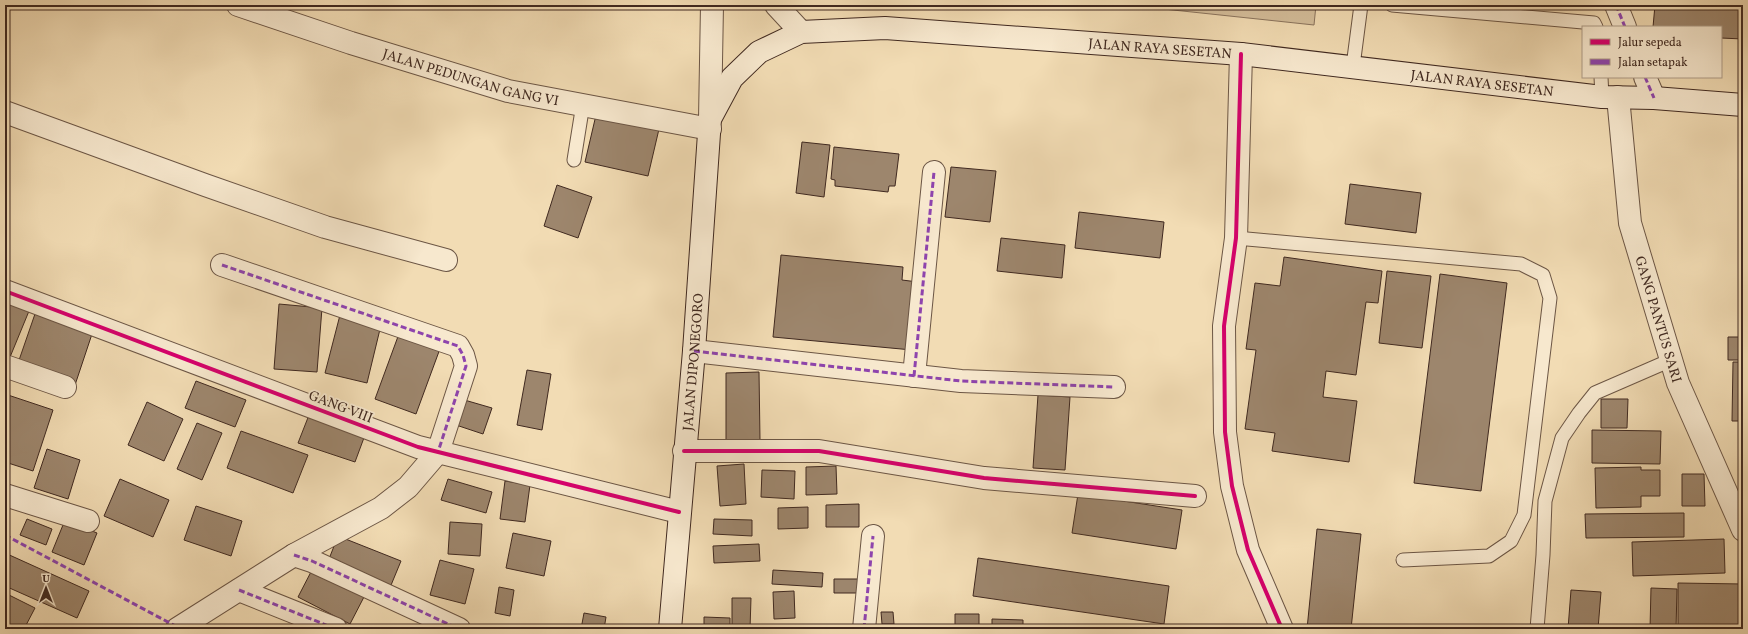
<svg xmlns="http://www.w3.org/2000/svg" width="1748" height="634" font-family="Vollkorn,serif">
	<rect width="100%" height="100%" fill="#f2dcb4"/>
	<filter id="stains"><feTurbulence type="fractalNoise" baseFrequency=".005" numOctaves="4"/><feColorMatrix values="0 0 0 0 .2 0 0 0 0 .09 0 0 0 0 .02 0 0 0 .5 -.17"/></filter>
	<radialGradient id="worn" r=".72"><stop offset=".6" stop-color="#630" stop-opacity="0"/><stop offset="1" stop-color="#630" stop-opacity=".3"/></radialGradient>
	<path fill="#d4be9b" stroke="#8a745e" d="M 1126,5 L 1316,5 L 1314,25 Z"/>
	<path fill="#9d866d" stroke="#402920" d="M 1655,5 L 1743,5 L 1743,39 L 1721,38 L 1721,27 L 1653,27 Z
		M 596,115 L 659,129 L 648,176 L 585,162 Z
		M 802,142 L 830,145 L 824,197 L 796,193 Z
		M 834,147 L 899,154 L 895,186 L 889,186 L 888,192 L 835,186 L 835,180 L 831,179 Z
		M 951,167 L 996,171 L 990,222 L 945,217 Z
		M 1350,184 L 1421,193 L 1416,233 L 1345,224 Z
		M 557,185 L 592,197 L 578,238 L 544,226 Z
		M 1079,212 L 1164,222 L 1160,258 L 1075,248 Z
		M 1001,238 L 1065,245 L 1062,278 L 997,271 Z
		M 781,255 L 903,267 L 902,280 L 918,282 L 912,350 L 773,337 Z
		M 1284,257 L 1382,271 L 1378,303 L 1366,302 L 1356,375 L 1326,371 L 1323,397 L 1357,401 L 1349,462 L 1272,451 L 1275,433 L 1245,429 L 1256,350 L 1246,349 L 1255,283 L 1280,286 Z
		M 1387,271 L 1431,276 L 1422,348 L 1379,343 Z
		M 1440,274 L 1507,283 L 1481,491 L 1414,483 Z
		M 5,302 L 29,311 L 8,362 L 5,361 Z
		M 279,304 L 322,308 L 317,372 L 274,369 Z
		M 36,311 L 93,331 L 75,385 L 17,366 Z
		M 340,315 L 381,325 L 367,383 L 325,373 Z
		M 400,331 L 441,346 L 416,414 L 375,399 Z
		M 1728,337 L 1743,337 L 1743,360 L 1728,360 Z
		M 1733,362 L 1743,362 L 1743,421 L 1732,421 Z
		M 527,370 L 551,374 L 542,430 L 517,425 Z
		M 759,372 L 760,440 L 726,440 L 726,373 Z
		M 196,381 L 246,400 L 235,427 L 185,408 Z
		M 5,394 L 53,410 L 33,471 L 5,462 Z
		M 1038,395 L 1070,397 L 1065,470 L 1033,468 Z
		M 461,399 L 492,408 L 483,434 L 453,424 Z
		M 1601,399 L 1628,399 L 1627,428 L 1601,428 Z
		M 147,402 L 183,419 L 164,461 L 128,445 Z
		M 309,415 L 365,435 L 355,462 L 298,443 Z
		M 197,423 L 222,433 L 202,480 L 177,469 Z
		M 1592,430 L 1661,431 L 1660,464 L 1592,463 Z
		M 241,431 L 308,455 L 293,493 L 227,468 Z
		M 47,449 L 80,460 L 68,499 L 34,488 Z
		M 744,464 L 746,504 L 720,506 L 717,466 Z
		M 836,466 L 837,494 L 806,495 L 806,467 Z
		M 1641,467 L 1641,470 L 1660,470 L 1660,496 L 1641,496 L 1641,507 L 1596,508 L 1595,468 Z
		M 762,470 L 795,471 L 794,499 L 761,497 Z
		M 1682,474 L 1704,474 L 1705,506 L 1682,506 Z
		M 120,479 L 169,500 L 153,537 L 104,516 Z
		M 448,479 L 492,492 L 486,513 L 441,500 Z
		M 505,481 L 530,485 L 525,522 L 500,519 Z
		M 1078,494 L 1182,510 L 1176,549 L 1072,533 Z
		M 859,504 L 859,527 L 826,527 L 826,505 Z
		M 196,506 L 242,521 L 231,556 L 184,540 Z
		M 808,507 L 808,528 L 778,529 L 778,508 Z
		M 1684,513 L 1684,537 L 1586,538 L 1585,514 Z
		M 27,519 L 52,529 L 46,545 L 20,535 Z
		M 714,519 L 752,520 L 752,536 L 713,534 Z
		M 65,520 L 97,533 L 84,565 L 52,552 Z
		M 450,522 L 482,524 L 480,556 L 448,554 Z
		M 1317,529 L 1361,534 L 1351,629 L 1307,629 Z
		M 513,533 L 551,541 L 544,576 L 506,568 Z
		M 338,536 L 401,561 L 389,590 L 327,564 Z
		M 1724,539 L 1725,573 L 1633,576 L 1632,542 Z
		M 759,544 L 760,561 L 714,563 L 713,546 Z
		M 5,553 L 89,591 L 77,618 L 5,586 Z
		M 978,558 L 1169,586 L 1164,624 L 973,596 Z
		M 440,560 L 474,569 L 465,604 L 430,595 Z
		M 313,568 L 365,595 L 350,624 L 298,597 Z
		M 773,570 L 823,573 L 822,587 L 772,584 Z
		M 834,579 L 861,579 L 861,593 L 834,593 Z
		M 1678,583 L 1743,584 L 1743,629 L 1678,629 Z
		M 499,587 L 514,590 L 510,616 L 495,613 Z
		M 1651,588 L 1677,589 L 1676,629 L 1650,629 Z
		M 1571,590 L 1601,592 L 1598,629 L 1568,629 Z
		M 794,591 L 795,618 L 774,619 L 773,592 Z
		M 5,593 L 35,608 L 24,629 L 5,629 Z
		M 732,598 L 751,598 L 750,629 L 732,628 Z
		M 881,612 L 893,612 L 894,624 L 882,624 Z
		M 584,613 L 606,617 L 604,629 L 581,629 Z
		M 955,614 L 979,614 L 979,629 L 955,629 Z
		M 704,617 L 730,618 L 730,629 L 704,629 Z
		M 992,619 L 1023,620 L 1023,629 L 992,629 Z
		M 292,625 L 303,629 L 291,629 Z"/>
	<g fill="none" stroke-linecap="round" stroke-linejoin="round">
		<g stroke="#6c5645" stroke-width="15">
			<path id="service" d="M 1392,5 L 1594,23 L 1596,27
				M 1353,66 L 1361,5
				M 1601,77 L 1602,97
				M 574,160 L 583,104
				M 1236,238 L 1521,264 L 1543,275 L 1550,298 L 1524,515 L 1511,541 L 1489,556 L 1403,560
				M 1537,629 L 1543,555 L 1545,501 L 1562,438 L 1579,413 L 1595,393 L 1671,360"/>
		</g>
		<g stroke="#6c5645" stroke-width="24">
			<g id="minor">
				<path id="s1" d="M 238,5 L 351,43 L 508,91 L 710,129"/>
				<path d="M 1616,5 L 1625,27"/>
				<path d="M 1241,54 L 1236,238 L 1224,326 L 1225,432 L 1232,486 L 1248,550 L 1282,629"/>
				<path d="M 1645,77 L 1654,98"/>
				<path id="s2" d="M 1618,97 L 1630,223 L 1678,383 L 1743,530"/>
				<path d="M 5,112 L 205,185 L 325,227 L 446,260"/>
				<path d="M 5,291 L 418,447 L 679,512"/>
				<path d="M 694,351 L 961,381 L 1114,387"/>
				<path d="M 5,366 L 65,387"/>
				<path d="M 914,376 L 934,172"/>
				<path d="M 684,451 L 819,451 L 984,478 L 1195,496"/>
				<path d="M 5,495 L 88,521"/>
				<path d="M 294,555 L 312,561 L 459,629"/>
				<path d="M 239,590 L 336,629"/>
				<path d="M 177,629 L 294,555 L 381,508 L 408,487 L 438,452 L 466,366 L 463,355 L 458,346 L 222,265"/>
				<path d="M 864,629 L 873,536"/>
			</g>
		</g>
		<g stroke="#6c5645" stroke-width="24">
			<path id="tertiary" d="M 776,5 L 801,32
				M 710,119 L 712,5"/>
		</g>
		<g stroke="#402920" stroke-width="24">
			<g id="secondary">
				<path id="s3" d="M 670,629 L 694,351 L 710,119 L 732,78 L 759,52 L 801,32 L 885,28 L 1241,54 L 1602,97 L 1654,98 L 1743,105"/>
			</g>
		</g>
		<use href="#service" stroke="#f7e8ce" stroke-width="13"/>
		<use href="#minor" stroke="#f7e8ce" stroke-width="22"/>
		<use href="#tertiary" stroke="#f7e8ce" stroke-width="22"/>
		<use href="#secondary" stroke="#f7e8ce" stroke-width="22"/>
		<path stroke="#8e44ad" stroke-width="3" stroke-dasharray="6 3" stroke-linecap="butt" d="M 1616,5 L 1625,27
			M 1645,77 L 1654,98
			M 222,265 L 458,346 L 463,355 L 466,366 L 438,452
			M 694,351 L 961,381 L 1114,387
			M 914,376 L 934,172
			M 5,535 L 181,629
			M 294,555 L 312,561 L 459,629
			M 239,590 L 336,629
			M 864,629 L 873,536"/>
		<g stroke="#f7e8ce" stroke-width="6">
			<path id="cycleway" d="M 1241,54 L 1236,238 L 1224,326 L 1225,432 L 1232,486 L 1248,550 L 1282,629
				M 5,291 L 418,447 L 679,512
				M 684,451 L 819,451 L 984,478 L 1195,496"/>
		</g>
		<use href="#cycleway" stroke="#d6006c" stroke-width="4"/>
	</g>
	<g text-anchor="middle" stroke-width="3.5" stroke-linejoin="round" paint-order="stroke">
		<g font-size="14" fill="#402920" stroke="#f7e8ce">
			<text dy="5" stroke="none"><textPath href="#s3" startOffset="1002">JALAN RAYA SESETAN</textPath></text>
			<text dy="5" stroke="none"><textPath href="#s1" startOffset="244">JALAN PEDUNGAN GANG VI</textPath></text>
			<text dy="5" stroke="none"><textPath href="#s3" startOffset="1326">JALAN RAYA SESETAN</textPath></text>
			<text dy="5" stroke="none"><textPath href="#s2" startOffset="227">GANG PANTUS SARI</textPath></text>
			<text dy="5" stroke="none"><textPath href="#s3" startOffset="268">JALAN DIPONEGORO</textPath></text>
			<text transform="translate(341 406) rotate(21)" y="5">GANG VIII</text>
		</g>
	</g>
	<rect width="1748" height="634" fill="none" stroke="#f2dcb4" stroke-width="20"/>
	<rect x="6" y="6" width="1736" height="622" fill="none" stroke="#402920" stroke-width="2"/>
	<rect x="10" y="10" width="1728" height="614" fill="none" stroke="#402920"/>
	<rect x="1582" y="26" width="140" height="52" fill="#f7e8ce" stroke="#ae9c88"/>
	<rect x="1590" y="39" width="20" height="6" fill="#d6006c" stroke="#ae9c88"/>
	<text x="1618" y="46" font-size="12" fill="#402920">Jalur sepeda</text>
	<rect x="1590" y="59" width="20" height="6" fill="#8e44ad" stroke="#ae9c88"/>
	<text x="1618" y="66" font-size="12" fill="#402920">Jalan setapak</text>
	<g transform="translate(46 588)" stroke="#f7e8ce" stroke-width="3" paint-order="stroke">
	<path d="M0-3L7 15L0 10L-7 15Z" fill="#402920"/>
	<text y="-6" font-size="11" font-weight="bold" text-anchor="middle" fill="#402920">U</text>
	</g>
	<rect width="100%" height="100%" filter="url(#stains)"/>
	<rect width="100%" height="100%" fill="url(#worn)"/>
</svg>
